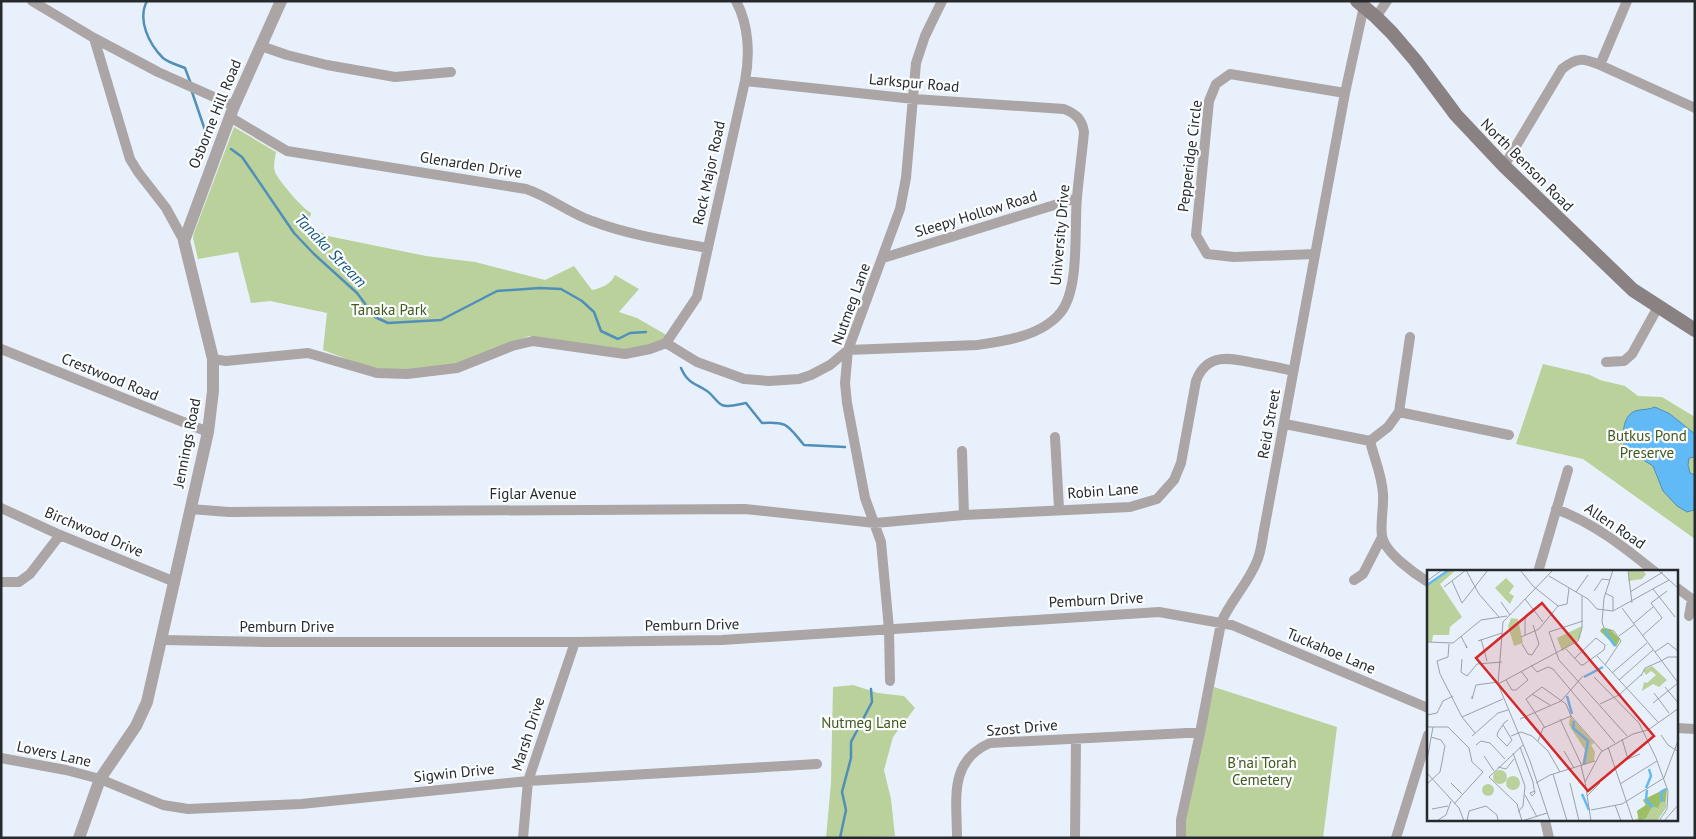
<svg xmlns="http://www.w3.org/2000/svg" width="1696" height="839" font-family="'PT Sans',sans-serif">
	<rect width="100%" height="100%" fill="#e8f1fb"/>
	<path fill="#bad19b" d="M 234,127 L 276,152 C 275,158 273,166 275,172 C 279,181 302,208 311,213 L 308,226 L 328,236 L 426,256 L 475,262 L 545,280 L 574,266 L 592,290 C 602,288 611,284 615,275 L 639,289 L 619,312 L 637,318 L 670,337 L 663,344 L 627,350 L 544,340 L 529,336 L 454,366 L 408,370 L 375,370 L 323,350 L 327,313 L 270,301 L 251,303 L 238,252 L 198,259 L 193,238 L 194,233 Z
		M 1543,364 L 1590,375 L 1600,380 L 1625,386 L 1638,396 L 1662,397 L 1695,417 L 1695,539 L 1583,459 L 1516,444 Z
		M 853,685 L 878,693 L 904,696 L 915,708 L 893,737 L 884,770 L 891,799 L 895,836 L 826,838 L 831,783 L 833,687 Z
		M 1214,687 L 1337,727 L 1323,838 L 1186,838 L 1185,820 Z"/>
	<path fill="#61baf5" stroke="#4f8fb9" d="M 1655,407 L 1670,414 L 1695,434 L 1695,457 L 1689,458 L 1688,465 L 1690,473 L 1695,475 L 1694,510 L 1687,512 L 1677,506 L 1663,491 L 1653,466 L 1624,448 C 1622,437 1622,416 1635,411 C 1641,409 1649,410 1655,407 Z"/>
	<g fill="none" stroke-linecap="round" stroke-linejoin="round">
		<path stroke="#4f8fb9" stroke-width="2.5" d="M 147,1 C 137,20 149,44 163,58 C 169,63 178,65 185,68 L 191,84
			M 192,92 L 206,133 L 211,138
			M 231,149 L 242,157 L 251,170 L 294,233 L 314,254 L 357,293 L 375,317 L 388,323 L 441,320 L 497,291 L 540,288 L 561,289 L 582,301 L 594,312 L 601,331 L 618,339 L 630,333 L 646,332
			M 681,368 C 688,384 695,383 707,391 C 713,395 716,402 722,405 C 729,408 739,404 746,403 L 762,423 C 788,421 788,426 804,445 L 845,447
			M 840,838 L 846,810 L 842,792 L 851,758 L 851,742 L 872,702 L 871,689"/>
		<path stroke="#aba5a6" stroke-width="10" d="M 32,1 L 94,38 L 130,159 L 138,172 L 166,208 L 184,241
			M 1376,17 L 1387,1
			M 94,38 L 158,72 L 234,106
			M 261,46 L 287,55 L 327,65 L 395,77 L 451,72
			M 1600,65 L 1695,108
			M 230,117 L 287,151 L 526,189 C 550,197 569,213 592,221 C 629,235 669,241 708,248
			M 1504,166 L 1562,69 C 1577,57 1583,58 1600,65 L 1627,1
			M 1315,254 L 1234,257 L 1207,254 L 1196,235 L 1209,101 L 1216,84 L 1230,74 L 1345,93
			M 883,258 L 1077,198
			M 666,343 L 697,297 L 745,81 C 750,55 749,25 736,1
			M 1,349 L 208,432
			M 213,359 L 226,361 L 308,353 L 377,373 L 407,374 L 457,368 L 512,346 L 533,341 L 625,354 L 650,349 L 666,343 L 697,362 L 744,379 L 769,381 L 799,379 L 811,375 L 830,365 L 848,350 L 977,345 C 1005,341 1042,336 1061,312 C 1080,288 1074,228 1077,197 C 1079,175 1082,154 1084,132 C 1082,119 1076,114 1064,109 L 914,99 L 745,81
			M 1606,362 L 1624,361 L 1632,354 L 1658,307
			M 1399,412 L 1410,337
			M 1285,424 L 1370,441
			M 1055,437 L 1059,509
			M 1370,441 C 1374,458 1382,475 1383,494 C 1384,507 1380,523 1382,536 C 1385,553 1415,574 1428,582
			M 1370,441 L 1388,427 L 1399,412 L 1509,435
			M 962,451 L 964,515
			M 1,508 L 60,535 L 175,582
			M 190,509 L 229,512 L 745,509 L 875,523 L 964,515 L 1130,507 L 1157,499 L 1174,480 L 1181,463 L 1196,381 C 1207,352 1231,358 1254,363 C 1267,365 1280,368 1293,371
			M 1556,509 C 1594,523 1624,547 1655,572
			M 1538,572 L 1568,470
			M 1354,580 L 1363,574 L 1382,537
			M 1,582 L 19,582 L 30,574 L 60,535
			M 1677,588 L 1692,599 L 1689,616
			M 162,640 L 264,642 L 575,642 L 722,640 L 1159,612 L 1232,625 L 1428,708
			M 890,681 L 889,629 L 881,542 L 865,498 L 847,403 L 845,383 L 848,350 L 900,209 L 906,178 L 916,63 L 925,36 L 942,1
			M 1677,728 L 1695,729
			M 1,758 L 66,770 L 100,779 L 163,805 L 188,809 L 301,804 L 528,781 L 817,764
			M 1545,820 L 1549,838
			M 523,838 L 528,781 L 575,642
			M 957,838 C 957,800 948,761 990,743 L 1187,733 L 1200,733
			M 1075,838 L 1076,739
			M 1181,838 L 1181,820 L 1200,733 L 1221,623 C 1230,601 1248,584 1257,561 C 1261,552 1262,541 1264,530 L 1345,93 L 1364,6
			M 1396,838 L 1428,735"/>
		<path stroke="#aba5a6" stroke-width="12" d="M 79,838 L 100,779 L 136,726 L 147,702 L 208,432 L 213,391 L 213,359 L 184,241 L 234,106 L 281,1"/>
		<path stroke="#8a8182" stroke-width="14" d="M 1357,1 L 1376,17 L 1392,33 L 1415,60 L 1456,115 L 1504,166 L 1633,290 L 1695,330"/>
	</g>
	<g text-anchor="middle" stroke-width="4.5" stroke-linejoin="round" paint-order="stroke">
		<g font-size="15" fill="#262a2d" stroke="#fbfdff">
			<text transform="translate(914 83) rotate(5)" y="5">Larkspur Road</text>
			<text transform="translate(215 114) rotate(-68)" y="5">Osborne Hill Road</text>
			<text transform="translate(1190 156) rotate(-83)" y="5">Pepperidge Circle</text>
			<text transform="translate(471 165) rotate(9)" y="5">Glenarden Drive</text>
			<text transform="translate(1527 165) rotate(45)" y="5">North Benson Road</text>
			<text transform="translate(709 173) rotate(-78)" y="5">Rock Major Road</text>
			<text transform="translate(976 214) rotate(-17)" y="5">Sleepy Hollow Road</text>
			<text transform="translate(1060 235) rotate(-85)" y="5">University Drive</text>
			<text transform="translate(851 304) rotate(-70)" y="5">Nutmeg Lane</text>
			<text transform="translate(110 377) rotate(22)" y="5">Crestwood Road</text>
			<text transform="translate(1269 424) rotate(-80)" y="5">Reid Street</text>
			<text transform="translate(187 443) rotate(-79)" y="5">Jennings Road</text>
			<text transform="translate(1103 491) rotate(-4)" y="5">Robin Lane</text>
			<text x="533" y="499">Figlar Avenue</text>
			<text transform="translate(1615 526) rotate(34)" y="5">Allen Road</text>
			<text transform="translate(94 532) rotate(23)" y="5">Birchwood Drive</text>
			<text transform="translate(1096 600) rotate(-3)" y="5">Pemburn Drive</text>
			<text transform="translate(692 625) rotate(-1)" y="5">Pemburn Drive</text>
			<text x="287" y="632">Pemburn Drive</text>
			<text transform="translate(1331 651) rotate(23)" y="5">Tuckahoe Lane</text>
			<text transform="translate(1022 728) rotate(-5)" y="5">Szost Drive</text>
			<text transform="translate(528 734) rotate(-72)" y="5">Marsh Drive</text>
			<text transform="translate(54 754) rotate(12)" y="5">Lovers Lane</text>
			<text transform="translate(454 773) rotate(-6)" y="5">Sigwin Drive</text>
		</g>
		<g font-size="15" fill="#42591c" stroke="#fbfdff">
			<text x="389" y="315">Tanaka Park</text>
			<text x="1647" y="441">Butkus Pond<tspan x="1647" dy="17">Preserve</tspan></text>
			<text x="864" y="728">Nutmeg Lane</text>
			<text x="1262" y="768">B'nai Torah<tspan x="1262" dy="17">Cemetery</tspan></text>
		</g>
		<g font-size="16" font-style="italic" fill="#14577e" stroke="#fbfdff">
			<text transform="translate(331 250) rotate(46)" y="6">Tanaka Stream</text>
		</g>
	</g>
	<g transform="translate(1427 570)">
		<rect width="251" height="251" fill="#e8f1fb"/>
		<path d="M 23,0 L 29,0 L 13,14 L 35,47 L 23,57 L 22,65 L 6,65 L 5,72 L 0,71 L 0,16 ZM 202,0 L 215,0 L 219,4 L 215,9 L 201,11 ZM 79,8 L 87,16 L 82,23 L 87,26 L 83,34 L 68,18 ZM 84,48 L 91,49 L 96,73 L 87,76 L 81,56 ZM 155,56 L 153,68 L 135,81 L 130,68 ZM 225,96 L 240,110 L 232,117 L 226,114 L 215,121 L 217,112 L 220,113 L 229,105 L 224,101 L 219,105 L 216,100 ZM 143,146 L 167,173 L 164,175 L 168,182 L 167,191 L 155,195 L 158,180 L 142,155 ZM66 207a7 7 0 1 1 14 0a7 7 0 1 1-14 0ZM79 213a7 7 0 1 1 14 0a7 7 0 1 1-14 0ZM55 220a6 6 0 1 1 12 0a6 6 0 1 1-12 0ZM 240,218 L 239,238 L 230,251 L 207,251 L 212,247 L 210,241 L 219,235 L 216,230 Z" fill="#bad19b"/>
		<path d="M 175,58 L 184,60 L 193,69 L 189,77 L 173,61 ZM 240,218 L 238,232 L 234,231 L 231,238 L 225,236 L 219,248 L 212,251 L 210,241 L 219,235 L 216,230 Z" fill="#9bbe67"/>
		<path fill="none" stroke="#61baf5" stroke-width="2.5" d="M 0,15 L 22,0M 177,60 L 188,76M 157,107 L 176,97M 140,126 L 145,144M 147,151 L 146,158 L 161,171 L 157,194M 219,218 L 224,206 L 222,199M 220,220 L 219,230 L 226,237M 155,224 L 162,240M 235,232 L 234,222 L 239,219"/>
		<path fill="none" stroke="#9aa1a9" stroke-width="1" d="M 39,0 L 52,24 L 72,47M 93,0 L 106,16 L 131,36 L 140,34 L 142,18M 201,0 L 205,33M 231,0 L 252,19M 122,6 L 161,29 L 170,39 L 186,41 L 242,10M 0,11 L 15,0M 25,11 L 35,33 L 61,0M 17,17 L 39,0M 226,19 L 248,47M 167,21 L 175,9 L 183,10M 149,22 L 161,5M 203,22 L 236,2M 178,23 L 186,27 L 186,41M 98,29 L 116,52M 74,32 L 83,45M 195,38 L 252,114M 98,48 L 98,65M 206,54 L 226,37M 122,62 L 132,90 L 200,166M 122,62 L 156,51M 34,66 L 40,78 L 39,75M 192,66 L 207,55M 215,66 L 235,48 L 224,33 L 240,21M 94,67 L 112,59 L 131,36M 54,69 L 60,91M 51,71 L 75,63M 0,72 L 26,73 L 54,50 L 80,46M 22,74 L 21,87 L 10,91 L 13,104 L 35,147 L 48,163M 95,74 L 101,84 L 105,85M 139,79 L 154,95 L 156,95 L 177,80 L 178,75 L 169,68 L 148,88M 228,82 L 241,73 L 252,82M 105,85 L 112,74 L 106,55M 170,86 L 231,152M 35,89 L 34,102 L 40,106 L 50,94 L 75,92M 234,91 L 241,87 L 252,87M 104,95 L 110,102 L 121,97 L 126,99 L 188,173M 178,95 L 194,71 L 187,61 L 177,58 L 175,52 L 177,28 L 186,0M 185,103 L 220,73M 214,106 L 218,98 L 234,91M 167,107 L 212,153 L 229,188 L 241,221 L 240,239 L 232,251M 79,110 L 85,120 L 89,120 L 101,110 L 94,101M 192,110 L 226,80M 71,114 L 151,71 L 155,58 L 155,26M 238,117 L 252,134M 227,123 L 242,143M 105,124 L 123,135M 45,126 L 45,129 L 49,115 L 71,112M 226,133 L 251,113M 173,134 L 192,125 L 215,104M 0,145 L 10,143 L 16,131 L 26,126M 35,147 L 76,129M 93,149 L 134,131 L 156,106M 133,149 L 155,196M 76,155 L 85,170 L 80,176 L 70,166 L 71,162 L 77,153 L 81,150M 0,157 L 21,157 L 42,178 L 45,192 L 56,202 L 27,234M 118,158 L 99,129 L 115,117 L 139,134 L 144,146 L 175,181M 234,165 L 241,175 L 252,182M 45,166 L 71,143 L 81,140M 84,166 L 94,162 L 105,166 L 121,181 L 133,202M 195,169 L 201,189 L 213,184M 111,171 L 116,158 L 144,146M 49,175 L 54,171 L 63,173 L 78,189M 93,177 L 106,212 L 107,219 L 108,222 L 108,223 L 105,226 L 103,223 L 108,221M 181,177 L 206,251M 137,181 L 147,198M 86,183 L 98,216 L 96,236 L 91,242M 57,186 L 67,201M 0,190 L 6,157M 154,196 L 158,212M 71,197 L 79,199 L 87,189M 0,203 L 32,238 L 37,251M 126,204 L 140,251M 237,208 L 252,168M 24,213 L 35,224M 109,213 L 123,205 L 168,191M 143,213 L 152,251M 0,214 L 13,202 L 18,176 L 14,170 L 4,167M 193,214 L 230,191M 98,225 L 110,247M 160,226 L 173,213M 188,235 L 194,251M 5,239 L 21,236M 164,240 L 195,234 L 237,208M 11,250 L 19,245 L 24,231M 40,251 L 42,241 L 59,236 L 70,245 L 71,251M 95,251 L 90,234 L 62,207 L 96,175M 95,251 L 120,243M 123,251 L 103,191 L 71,114 L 76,52 L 126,0M 164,251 L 158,212 L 174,182 L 206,164 L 221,160 L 252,138M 237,251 L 252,234"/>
		<path fill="#d62828" fill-opacity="0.15" stroke="#d62828" stroke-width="2.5" d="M 115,33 L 227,166 L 161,221 L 49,88 Z"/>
		<rect width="251" height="251" fill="none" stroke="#262a2d" stroke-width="2.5"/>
	</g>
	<rect width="1696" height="839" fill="none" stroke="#262a2d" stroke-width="5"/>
</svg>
